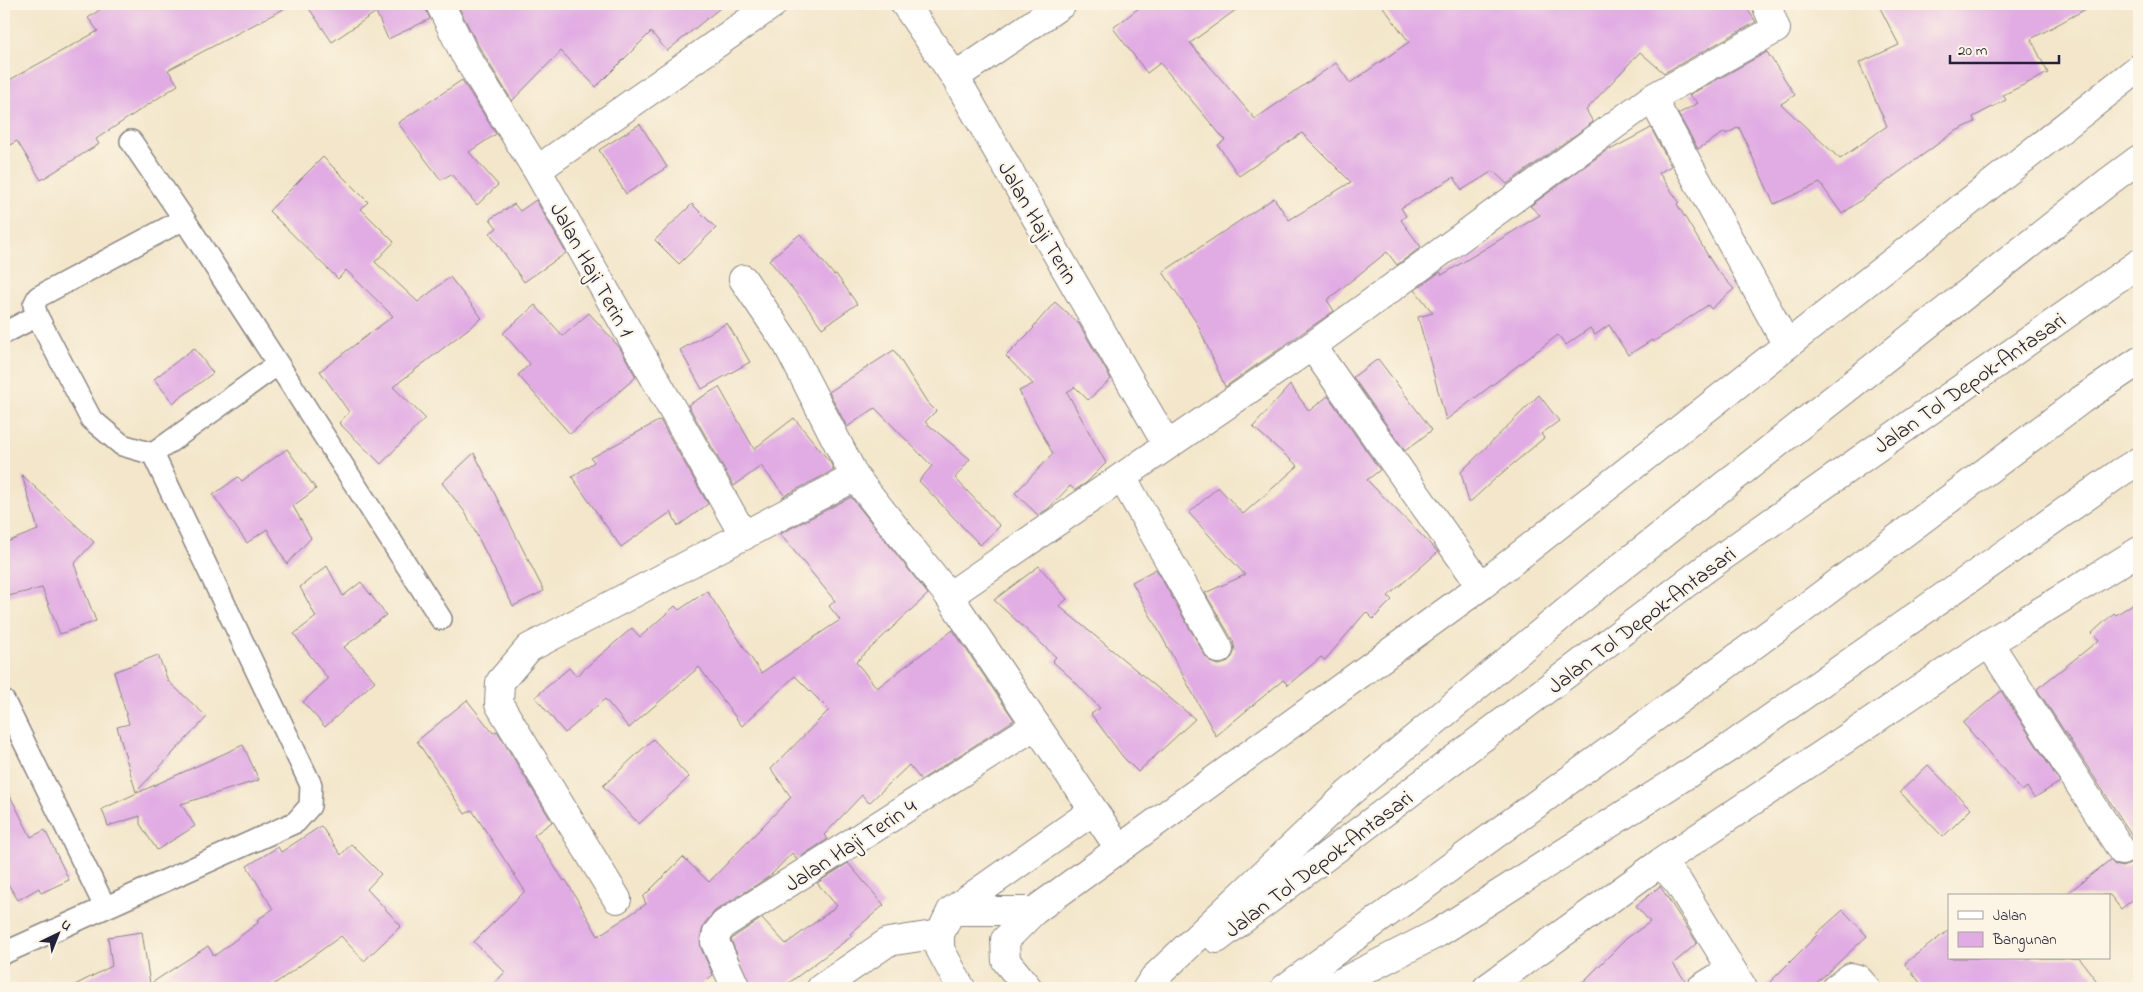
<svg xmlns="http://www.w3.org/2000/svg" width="2143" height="992" font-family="'Indie Flower',sans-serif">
	<rect width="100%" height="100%" fill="#fcf5e5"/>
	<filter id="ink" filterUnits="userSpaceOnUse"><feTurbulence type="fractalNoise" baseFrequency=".02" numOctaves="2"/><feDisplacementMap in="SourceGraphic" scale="10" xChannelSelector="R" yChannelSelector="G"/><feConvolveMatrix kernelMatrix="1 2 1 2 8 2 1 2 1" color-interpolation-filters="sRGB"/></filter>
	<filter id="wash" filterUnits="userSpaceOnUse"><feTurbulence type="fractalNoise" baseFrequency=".0096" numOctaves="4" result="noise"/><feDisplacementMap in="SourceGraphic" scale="20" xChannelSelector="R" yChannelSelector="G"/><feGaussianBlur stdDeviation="1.12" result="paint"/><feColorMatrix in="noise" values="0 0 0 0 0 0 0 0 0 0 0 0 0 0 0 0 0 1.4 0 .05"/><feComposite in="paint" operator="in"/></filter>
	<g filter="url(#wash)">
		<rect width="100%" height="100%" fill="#f3e6ca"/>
		<g id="blocks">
			<path fill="#e1ace4" d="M 108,4 L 293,4 L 168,70 L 178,85 L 96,139 L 99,144 L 41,180 L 17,141 L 4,148 L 4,83 L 98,31 L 88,18 Z
				M 306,4 L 424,4 L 430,19 L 388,39 L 376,12 L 332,42 Z
				M 457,4 L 725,4 L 667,51 L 651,32 L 596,87 L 561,51 L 512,101 L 478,45 Z
				M 1144,4 L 1244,4 L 1190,43 L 1255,119 L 1336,63 L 1350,83 L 1409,42 L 1381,4 L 1744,4 L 1756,22 L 1664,73 L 1640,52 L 1586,110 L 1593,122 L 1507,184 L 1493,171 L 1462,190 L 1454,177 L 1401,208 L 1406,216 L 1401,220 L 1421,247 L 1397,265 L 1387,252 L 1327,300 L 1334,311 L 1225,387 L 1198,325 L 1163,272 L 1274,198 L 1289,220 L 1351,182 L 1302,133 L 1239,176 L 1218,145 L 1225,140 L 1160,63 L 1147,73 L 1113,28 Z
				M 1878,4 L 2095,4 L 2031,39 L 2048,73 L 2003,95 L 2006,100 L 1973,117 L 1975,122 L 1954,132 L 1842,214 L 1820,183 L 1774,204 L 1739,127 L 1726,134 L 1725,132 L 1698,149 L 1678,114 L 1698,103 L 1689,95 L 1767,52 L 1795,95 L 1781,104 L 1840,159 L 1887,126 L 1859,63 L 1899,45 Z
				M 462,80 L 496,134 L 469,152 L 498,185 L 477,205 L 451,174 L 441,180 L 398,123 Z
				M 640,124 L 667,167 L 626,194 L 599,150 Z
				M 1651,128 L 1671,166 L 1659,173 L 1679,202 L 1677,204 L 1716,269 L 1734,289 L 1711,309 L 1708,305 L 1653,342 L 1652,340 L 1628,355 L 1609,325 L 1595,335 L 1590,328 L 1566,345 L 1558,335 L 1446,420 L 1418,317 L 1433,313 L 1415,290 L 1440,272 L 1442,275 L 1540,215 L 1530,206 L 1610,148 L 1610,150 Z
				M 323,157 L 368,202 L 361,209 L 394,242 L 375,262 L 418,302 L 450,277 L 482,318 L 393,387 L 425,418 L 381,464 L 339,423 L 349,412 L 320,371 L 393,316 L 346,270 L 338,279 L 269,211 Z
				M 536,200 L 566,253 L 524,282 L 490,233 L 497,228 L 490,219 L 514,204 L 520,211 Z
				M 692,204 L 716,228 L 679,264 L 655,240 Z
				M 800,234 L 834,275 L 836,274 L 857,304 L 822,328 L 805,304 L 769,260 Z
				M 1055,302 L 1079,324 L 1111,379 L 1088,400 L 1075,387 L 1067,392 L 1106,463 L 1086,483 L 1075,490 L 1070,486 L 1048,509 L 1038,515 L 1015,493 L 1053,454 L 1019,391 L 1033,384 L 1006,356 L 1034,328 L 1033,327 Z
				M 535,305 L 563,336 L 589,313 L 620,348 L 636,377 L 570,434 L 518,375 L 530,364 L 503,333 Z
				M 727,323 L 750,362 L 702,389 L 680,350 Z
				M 194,348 L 213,373 L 173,403 L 154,379 Z
				M 894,350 L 927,402 L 936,411 L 925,422 L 970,459 L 955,478 L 1000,526 L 980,545 L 919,481 L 932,466 L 875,408 L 847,427 L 829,392 Z
				M 1378,359 L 1432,430 L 1405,451 L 1353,377 Z
				M 1290,385 L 1309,411 L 1328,396 L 1380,470 L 1367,480 L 1438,552 L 1388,596 L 1392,600 L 1373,619 L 1366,612 L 1325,660 L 1321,657 L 1288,685 L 1283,680 L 1216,736 L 1132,582 L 1156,569 L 1206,657 L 1212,663 L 1219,665 L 1226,663 L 1232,657 L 1235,650 L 1233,641 L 1205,593 L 1245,575 L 1189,513 L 1218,487 L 1243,514 L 1298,466 L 1253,427 Z
				M 719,387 L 754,449 L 794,418 L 830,462 L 834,470 L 782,497 L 785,496 L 761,466 L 734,486 L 688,405 Z
				M 1539,395 L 1559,421 L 1541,434 L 1544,438 L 1496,478 L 1469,503 L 1461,472 Z
				M 660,420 L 708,504 L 678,526 L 671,512 L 621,547 L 572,477 L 594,462 L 591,458 Z
				M 287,449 L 316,489 L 293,506 L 311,538 L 287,564 L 267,529 L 247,543 L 213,495 L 238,477 L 242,481 Z
				M 474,453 L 544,591 L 513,606 L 465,512 L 442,483 Z
				M 22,475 L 94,542 L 74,564 L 96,621 L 60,634 L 42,588 L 4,597 L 4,543 L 38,530 Z
				M 851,497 L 928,594 L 856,662 L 877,688 L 953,630 L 1014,720 L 921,780 L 909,765 L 869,803 L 862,795 L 824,835 L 828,839 L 797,859 L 792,853 L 770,876 L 715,911 L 704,924 L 700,939 L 701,948 L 713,975 L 696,988 L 490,988 L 505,972 L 474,942 L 525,891 L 472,810 L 465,814 L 417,741 L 467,700 L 493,733 L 497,731 L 552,822 L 534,835 L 564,881 L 566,880 L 598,936 L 646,904 L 643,897 L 683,857 L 709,882 L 791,797 L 771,769 L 829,710 L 795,676 L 742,726 L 699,667 L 629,728 L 605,699 L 565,733 L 535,697 L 569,668 L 576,676 L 632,628 L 640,637 L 675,606 L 679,610 L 707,591 L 761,673 L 840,620 L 829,606 L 835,601 L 780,534 Z
				M 327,566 L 343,596 L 361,582 L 386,615 L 344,647 L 375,681 L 325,727 L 303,702 L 328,679 L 294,634 L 316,617 L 300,587 Z
				M 1039,566 L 1067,599 L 1059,606 L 1195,719 L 1138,772 L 1123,757 L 1091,714 L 1100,708 L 1070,677 L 1052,661 L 1056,657 L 994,600 Z
				M 2139,600 L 2139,895 L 2121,909 L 2110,895 L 2064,896 L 2110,860 L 2115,865 L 2122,867 L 2130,864 L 2136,858 L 2138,850 L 2135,840 L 2037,689 L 2099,640 L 2092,633 L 2114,613 L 2116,615 Z
				M 158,655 L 168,681 L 207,717 L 136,792 L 117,727 L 129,724 L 114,672 Z
				M 2001,691 L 2060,782 L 2034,798 L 2027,787 L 2022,791 L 1963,723 Z
				M 653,739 L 689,777 L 639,824 L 603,786 Z
				M 243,745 L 259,780 L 181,804 L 195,826 L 157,850 L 140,824 L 140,816 L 108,826 L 102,809 Z
				M 1928,765 L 1971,809 L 1943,837 L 1900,792 Z
				M 4,784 L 31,837 L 45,830 L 69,880 L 41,893 L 39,888 L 18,900 L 4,878 Z
				M 321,826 L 341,855 L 351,844 L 381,874 L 367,889 L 401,926 L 364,961 L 341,936 L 269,988 L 69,988 L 112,966 L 108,937 L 142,932 L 150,984 L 208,946 L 214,956 L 259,922 L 257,920 L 273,909 L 247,866 L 278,847 L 281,852 Z
				M 848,863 L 884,905 L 850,934 L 852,936 L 782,988 L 751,988 L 731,940 L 735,936 L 762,918 L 786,944 L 837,906 L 817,883 Z
				M 1660,886 L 1697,943 L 1673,964 L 1687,983 L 1685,988 L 1577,988 L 1627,938 L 1650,922 L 1636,906 Z
				M 1843,910 L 1867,936 L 1811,988 L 1764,988 L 1817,935 L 1816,934 Z
				M 1949,930 L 1949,958 L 2079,958 L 2102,988 L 1924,988 L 1905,963 Z"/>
		</g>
	</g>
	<g filter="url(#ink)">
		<use href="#blocks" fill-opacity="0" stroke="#8a8482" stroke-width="1"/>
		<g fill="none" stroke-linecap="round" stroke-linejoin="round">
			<g stroke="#8a8482" stroke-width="24">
				<path id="lane" d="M 131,141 L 184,219
					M 4,333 L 37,316
					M 278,364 L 441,619
					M 4,701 L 105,907
					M 4,953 L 296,822 L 310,806 L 311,785 L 153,454 L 122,445 L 91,419 L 37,316 L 34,305 L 38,297 L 184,219 L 278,364 L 153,454"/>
			</g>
			<g stroke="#8a8482" stroke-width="30">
				<path id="street" d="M 440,4 L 464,53 L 537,170 L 744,536
					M 1766,4 L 1776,29 L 1652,98 L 1787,345
					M 955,77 L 1062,4
					M 537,170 L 773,4
					M 743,279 L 787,344 L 855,477 L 949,596
					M 1312,346 L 1652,98
					M 1122,477 L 1219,649
					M 1989,643 L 2122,851
					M 1660,863 L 1678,882 L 1743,988
					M 617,899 L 499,704 L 500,682 L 529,648 L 855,477
					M 951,911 L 1034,911
					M 736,988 L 715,942 L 717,933 L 724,924 L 1036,725
					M 821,988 L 888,942 L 940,934
					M 961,988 L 940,949 L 940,934 L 951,911 L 1093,811
					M 1701,988 L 1731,969
					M 1836,988 L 1851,977 L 1858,979 L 1866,988"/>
			</g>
			<g stroke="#8a8482" stroke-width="30">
				<path id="secondary" d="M 905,4 L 955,77 L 1167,445
					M 1119,848 L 949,596 L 1312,346 L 1481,586
					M 1028,988 L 1006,961 L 1005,940 L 1034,911 L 1481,586 L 2139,68
					M 1487,988 L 1660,863 L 1989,643 L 2139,551"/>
			</g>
			<g stroke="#8a8482" stroke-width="30">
				<path id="highway" d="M 1217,939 L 1705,569 L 2139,263
					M 1147,988 L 1154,978 L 1349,793 L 1597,586 L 2108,182 L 2139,159
					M 1285,988 L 1799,612 L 2081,400 L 2139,361
					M 1330,988 L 1438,933 L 1730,747 L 2121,472 L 2139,461"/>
			</g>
			<use href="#lane" stroke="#fff" stroke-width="21"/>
			<use href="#street" stroke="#fff" stroke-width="28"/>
			<use href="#secondary" stroke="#fff" stroke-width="28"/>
			<use href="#highway" stroke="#fff" stroke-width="28"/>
		</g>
	</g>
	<g text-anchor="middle" stroke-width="4.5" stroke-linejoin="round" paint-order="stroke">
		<g font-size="22" fill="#22223b" stroke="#fcf5e5">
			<text transform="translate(1039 222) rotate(60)" y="8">Jalan Haji Terin</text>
			<text transform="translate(593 269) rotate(61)" y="8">Jalan Haji Terin 1</text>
			<text transform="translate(1969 382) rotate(-35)" y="8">Jalan Tol Depok–Antasari</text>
			<text transform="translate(1641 619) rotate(-37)" y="8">Jalan Tol Depok–Antasari</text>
			<text transform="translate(850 844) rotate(-33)" y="8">Jalan Haji Terin 4</text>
			<text transform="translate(1318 863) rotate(-37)" y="8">Jalan Tol Depok–Antasari</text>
		</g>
	</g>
	<rect width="2143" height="992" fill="none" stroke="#fcf5e5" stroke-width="20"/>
	<rect x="1948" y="894" width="162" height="65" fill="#fcf5e5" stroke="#a5a1a1"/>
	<rect x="1958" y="911" width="25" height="8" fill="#ffffff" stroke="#a5a1a1"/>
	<text x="1993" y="920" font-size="15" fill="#22223b">Jalan</text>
	<rect x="1958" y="932" width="25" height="15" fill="#e1ace4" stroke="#a5a1a1"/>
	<text x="1993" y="944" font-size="15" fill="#22223b">Bangunan</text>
	<g transform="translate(58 934) rotate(43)" stroke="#fcf5e5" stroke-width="4" paint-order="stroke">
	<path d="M0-4L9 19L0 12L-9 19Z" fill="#22223b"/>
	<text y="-8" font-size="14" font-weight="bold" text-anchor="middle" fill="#22223b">U</text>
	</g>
	<path d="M1950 55v8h109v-8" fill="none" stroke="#22223b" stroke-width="2.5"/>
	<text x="1958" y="55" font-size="15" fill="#22223b" stroke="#fcf5e5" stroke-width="4" paint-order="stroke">20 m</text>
</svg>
